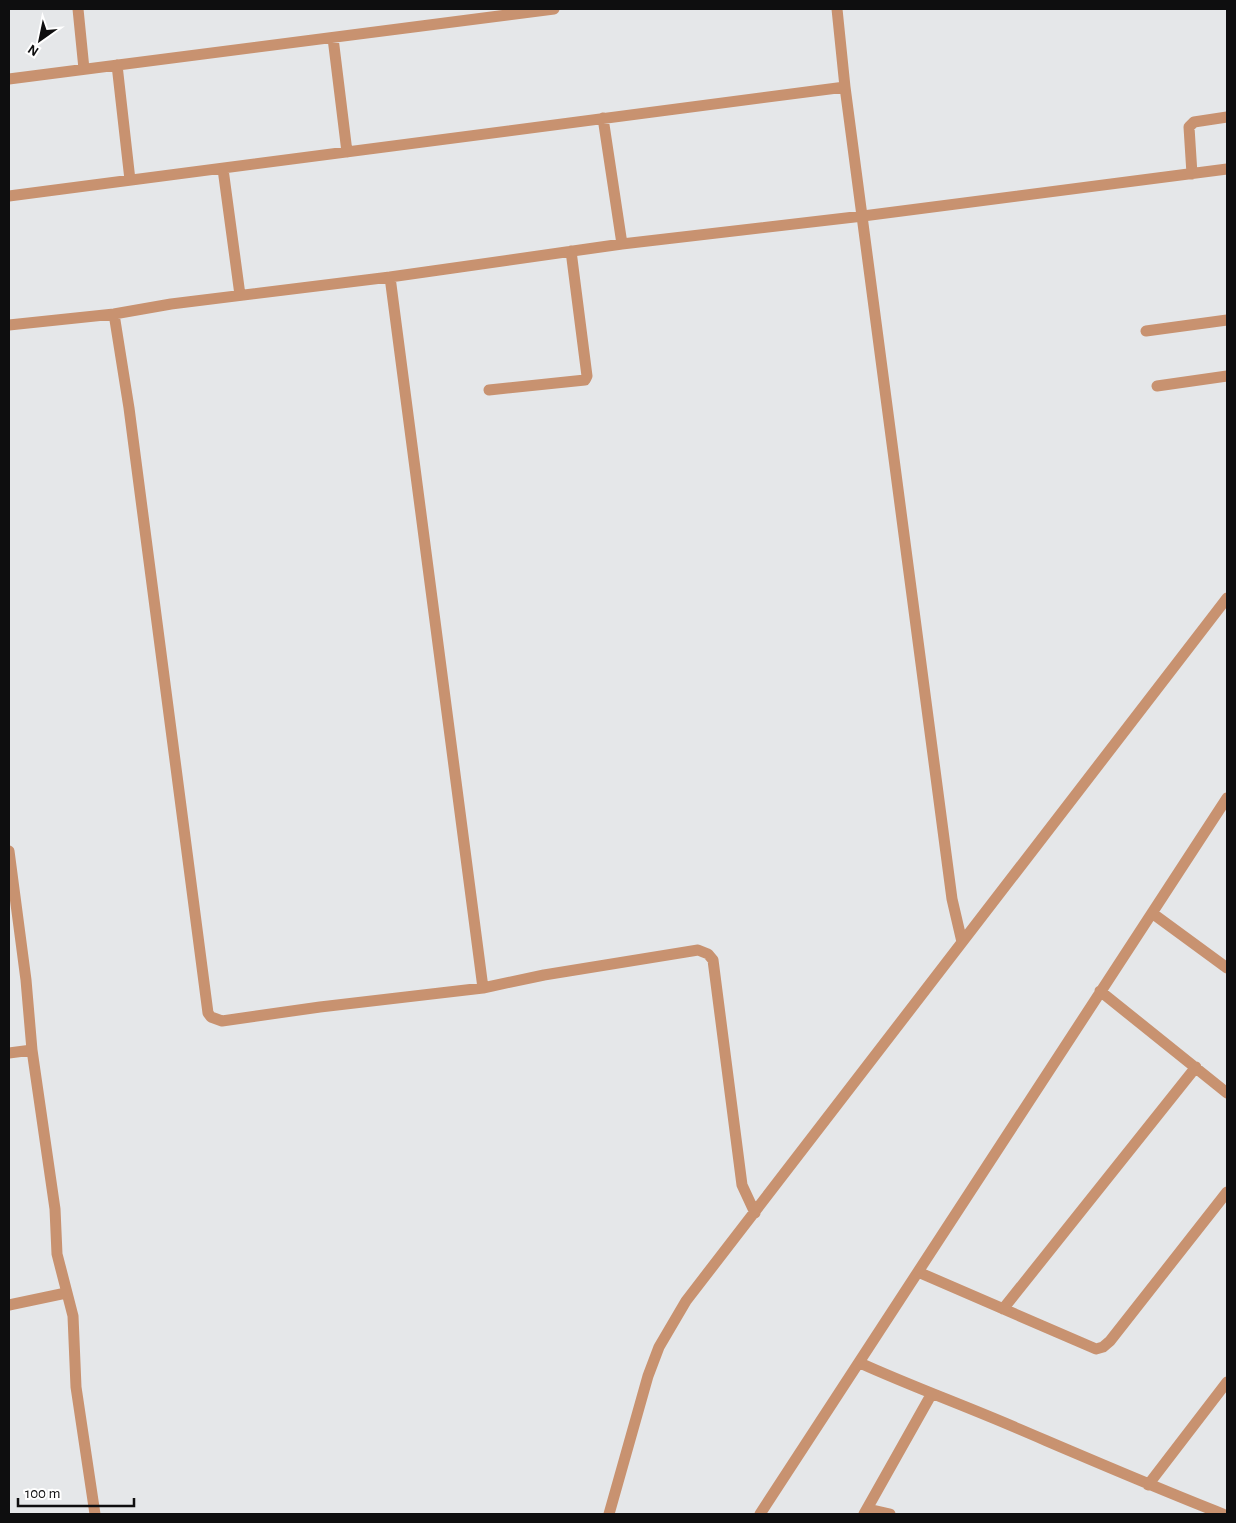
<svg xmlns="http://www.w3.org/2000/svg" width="1236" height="1523" font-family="'Alegreya Sans',sans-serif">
	<rect width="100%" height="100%" fill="#e5e7e9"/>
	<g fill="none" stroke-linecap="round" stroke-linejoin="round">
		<path stroke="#c89270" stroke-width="11" d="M 78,9 L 84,69
			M 837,9 L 845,87 L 952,899 L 962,942
			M 333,38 L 347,152
			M 117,65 L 130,180
			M 9,79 L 554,9
			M 603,118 L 622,244
			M 223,169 L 240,295
			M 1192,174 L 1189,127 L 1194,122 L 1227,117
			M 9,196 L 845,87
			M 390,277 L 483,988
			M 114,314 L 129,408 L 208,1013 L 211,1017 L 222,1021 L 320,1007 L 483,988 L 544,975 L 698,950 L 708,954 L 713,960 L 742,1185 L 755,1213
			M 9,325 L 114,314 L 171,304 L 390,277 L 622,244 L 863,216 L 1227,169
			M 1146,331 L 1227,320
			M 1157,386 L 1227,376
			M 489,390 L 585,380 L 587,376 L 571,251
			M 9,851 L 26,980 L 32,1050 L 55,1209 L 57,1254 L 73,1316 L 76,1387 L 95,1514
			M 1152,913 L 1227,968
			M 1100,991 L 1227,1093
			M 9,1053 L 32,1050
			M 918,1272 L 1096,1349 L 1103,1347 L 1110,1341 L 1227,1192
			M 9,1305 L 66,1293
			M 1003,1309 L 1196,1067
			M 860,1363 C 913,1387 966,1406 1019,1429 C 1087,1458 1154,1487 1223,1514
			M 1148,1485 L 1227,1382
			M 868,1509 L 890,1514
			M 609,1514 L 648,1376 L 659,1347 L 686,1301 L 1227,598
			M 760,1514 L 1227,798
			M 864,1514 L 931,1395"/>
	</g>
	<rect width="1236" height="1523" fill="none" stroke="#0e0e0f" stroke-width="20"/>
	<g transform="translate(40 40) rotate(213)" stroke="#ffffff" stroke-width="4" paint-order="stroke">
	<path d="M0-4L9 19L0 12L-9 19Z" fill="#0e0e0f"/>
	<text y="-8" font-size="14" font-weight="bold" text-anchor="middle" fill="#0e0e0f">N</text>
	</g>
	<path d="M18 1498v8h116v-8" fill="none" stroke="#0e0e0f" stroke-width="2.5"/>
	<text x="25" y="1498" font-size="15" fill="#0e0e0f" stroke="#ffffff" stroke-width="4" paint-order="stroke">100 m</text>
</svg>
